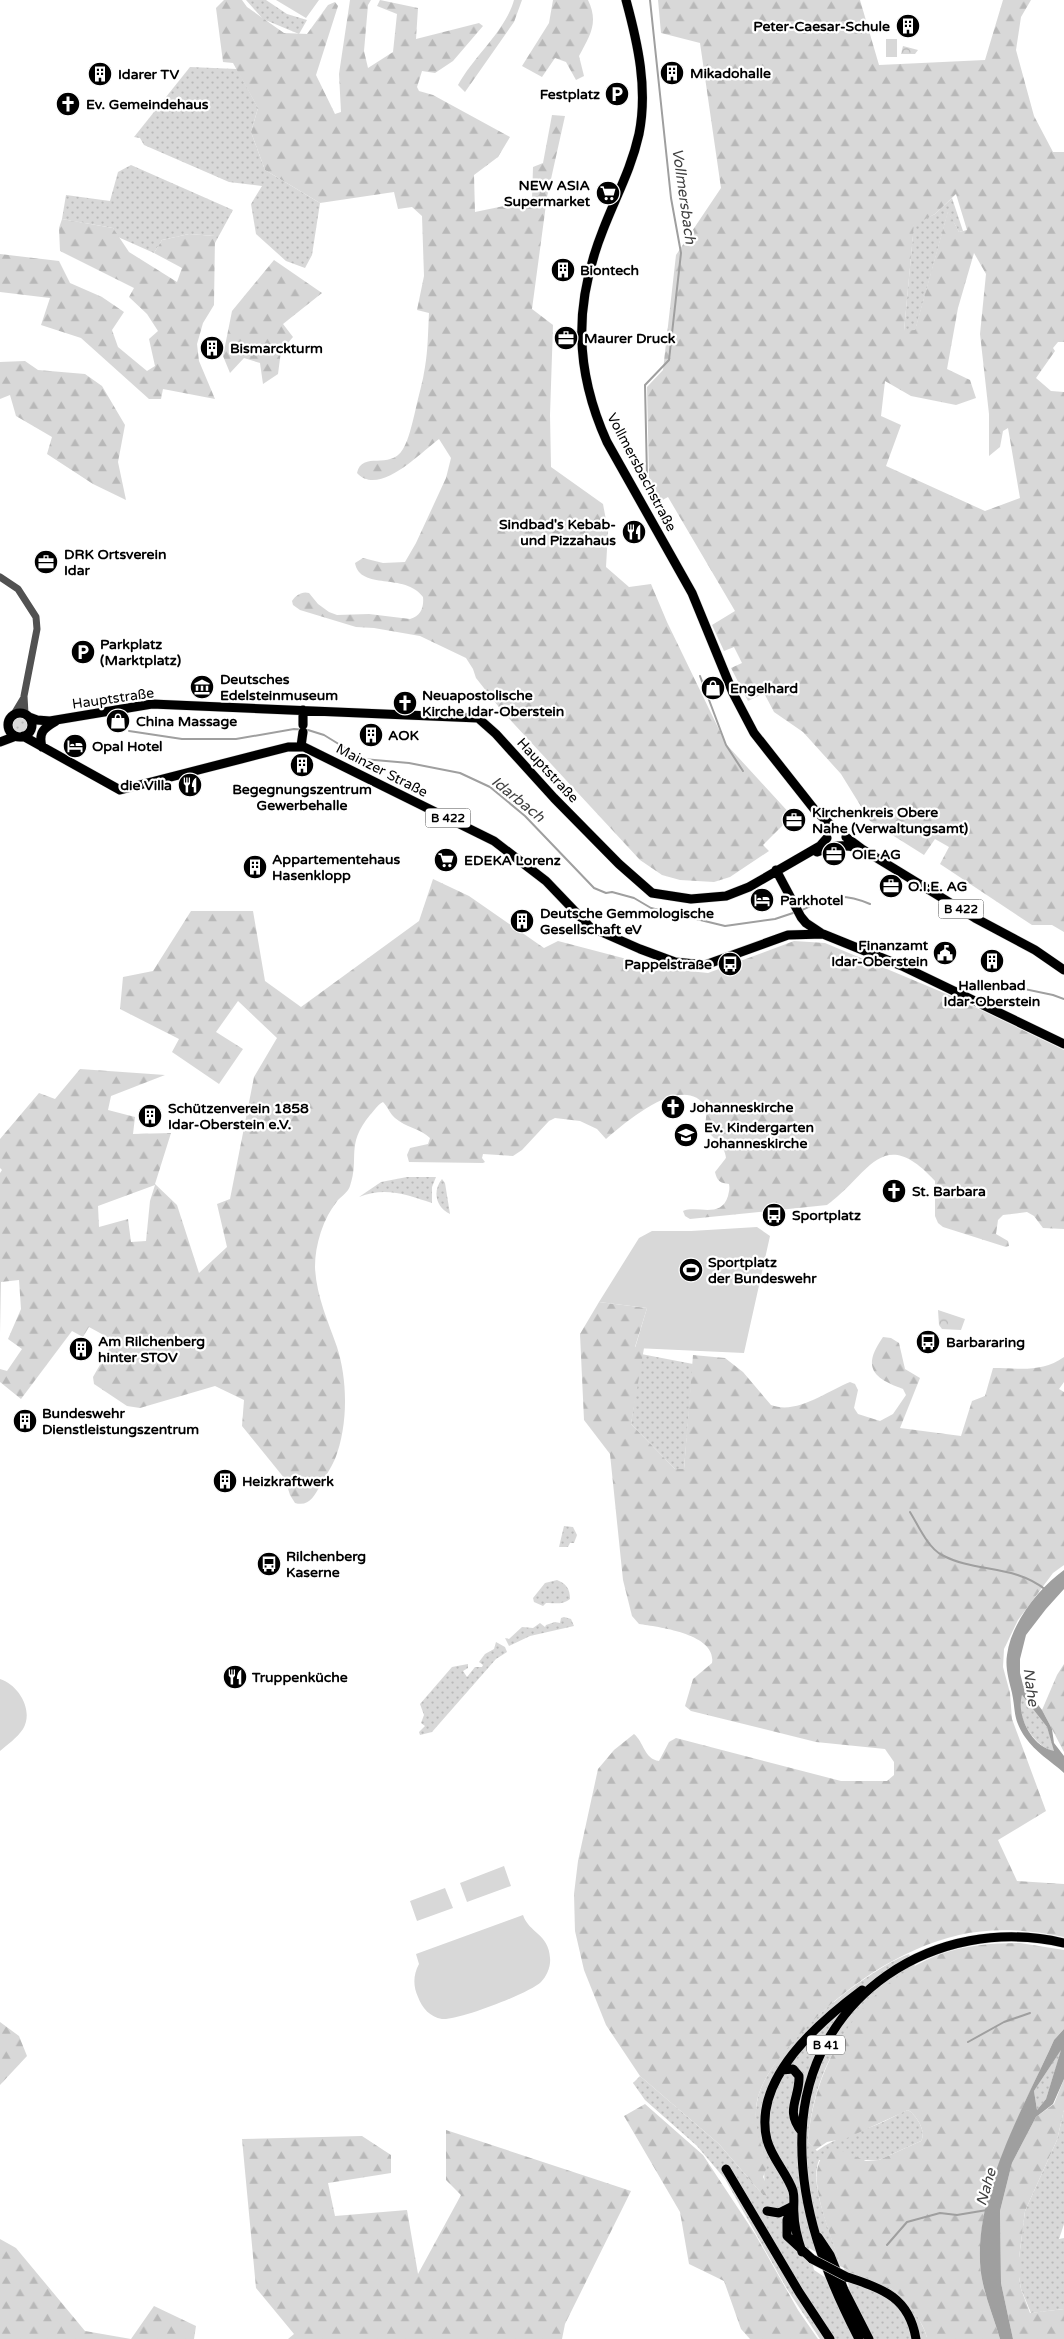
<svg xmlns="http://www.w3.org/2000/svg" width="1064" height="2339" font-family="'Varela Round',sans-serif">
	<defs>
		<pattern id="grass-dots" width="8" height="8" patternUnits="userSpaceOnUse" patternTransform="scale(1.25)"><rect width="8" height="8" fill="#d8d8d8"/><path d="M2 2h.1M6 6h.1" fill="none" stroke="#b8b8b8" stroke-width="1.8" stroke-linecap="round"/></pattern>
		<pattern id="forest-firs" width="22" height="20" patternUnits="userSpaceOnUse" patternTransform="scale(1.25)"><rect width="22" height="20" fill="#d8d8d8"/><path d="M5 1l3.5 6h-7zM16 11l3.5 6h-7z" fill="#b8b8b8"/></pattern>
		<pattern id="park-crowns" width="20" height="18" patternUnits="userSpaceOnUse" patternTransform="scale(1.25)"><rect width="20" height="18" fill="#d8d8d8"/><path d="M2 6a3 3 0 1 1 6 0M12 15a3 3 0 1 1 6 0" fill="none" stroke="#b8b8b8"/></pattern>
	</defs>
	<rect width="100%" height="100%" fill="#fff"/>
	<path fill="url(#grass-dots)" d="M 246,0 L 266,0 L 287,14 L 307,20 L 299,34 L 263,19 Z
		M 190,67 L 237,69 L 258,108 L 251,132 L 265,170 L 320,203 L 312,255 L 305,268 L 286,261 L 256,234 L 251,204 L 262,186 L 229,182 L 144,145 L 140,138 L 134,137 Z
		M 131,165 L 233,210 L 215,243 L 215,236 L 189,234 L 162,240 L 154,253 L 118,237 L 113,228 L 62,219 L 66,195 L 110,201 L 118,172 Z
		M 952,198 L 963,231 L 959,232 L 948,212 L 915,331 L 904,331 L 914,224 L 935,214 Z
		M13 725a7 7 0 1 1 14 0a7 7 0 1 1-14 0Z
		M 407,1177 L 436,1177 L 432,1187 L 432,1203 C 408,1195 385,1186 359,1197 L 381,1182 Z
		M 442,1179 L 445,1183 L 450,1214 C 436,1208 432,1191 442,1179 Z
		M 641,1354 L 693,1364 L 684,1469 L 675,1469 L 631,1424 Z
		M 564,1526 L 573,1527 L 577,1535 L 574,1543 L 570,1543 L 568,1547 L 559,1547 Z
		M 557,1580 C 566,1584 570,1588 570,1599 C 562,1605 556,1603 546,1603 L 543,1606 L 534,1602 L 533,1598 L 545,1583 Z
		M 564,1617 L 571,1619 L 574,1626 L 530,1636 L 509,1646 L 505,1638 L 509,1639 L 522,1627 L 533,1628 L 540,1623 L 545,1627 L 546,1625 L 555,1622 L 560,1623 L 561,1618 Z
		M 496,1642 L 505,1647 L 507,1652 L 496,1659 L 432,1732 L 420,1735 L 419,1732 L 425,1726 L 421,1723 L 424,1715 L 420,1704 L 452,1667 L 468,1664 L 468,1668 L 463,1671 L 467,1677 L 475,1667 L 482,1667 L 483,1665 L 479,1662 L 485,1654 L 494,1649 Z
		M 1022,1695 L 1047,1727 L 1055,1752 C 1034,1747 1014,1715 1022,1695 Z
		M 909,1954 L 915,1966 C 851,2009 814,2064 808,2142 L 817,2151 C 837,2136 861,2132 883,2122 C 892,2118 899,2113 908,2110 C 916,2115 927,2131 921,2141 L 879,2160 L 819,2160 C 808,2187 834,2238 840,2266 L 809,2248 L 814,2270 L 826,2278 L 849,2287 L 844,2268 C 875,2279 901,2287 918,2317 C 921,2324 926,2331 927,2339 L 820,2339 L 787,2289 L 725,2179 L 697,2146 L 645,2100 L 633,2083 L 640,2076 L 719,2144 L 763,2195 L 767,2196 C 763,2180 765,2169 763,2154 C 763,2149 760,2145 758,2140 C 755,2127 755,2114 757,2102 C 766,2050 862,1972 909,1954 Z
		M 1062,2048 L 1046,2099 L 1037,2110 L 1034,2091 Z
		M 1064,2110 L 1064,2224 L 1059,2239 L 1064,2238 L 1064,2309 L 1031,2313 L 1021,2289 L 1019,2277 L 1019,2258 L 1025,2211 L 1057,2140 Z"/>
	<path fill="url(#forest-firs)" fill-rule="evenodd" d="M 224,0 L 242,0 L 247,7 L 284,33 L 307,34 L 328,5 L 335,2 L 338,6 L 316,75 L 335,114 L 341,112 L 339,74 L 350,0 L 371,0 L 368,5 L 364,51 L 368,68 L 393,52 L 397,14 L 377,6 L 380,0 L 418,8 L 416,39 L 479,23 L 483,26 L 453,61 L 435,73 L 422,71 L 417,87 L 419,91 L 433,95 L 510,137 L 498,157 L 474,175 L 475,212 L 532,200 L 533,167 L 543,163 L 552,115 L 565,116 L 547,197 L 532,309 L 553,325 L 550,415 L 551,467 L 603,504 L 608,531 L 606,567 L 629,587 L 651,584 L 667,622 L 726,744 L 792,816 L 763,845 L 769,851 L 730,877 L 714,882 L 680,880 L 662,875 L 640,860 L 502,711 L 476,678 L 473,669 L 466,658 L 420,636 L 374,628 L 356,627 L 300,610 L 293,605 L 292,601 C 296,595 302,591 309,593 L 318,604 L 329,612 L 337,615 L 369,614 L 410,619 C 421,616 424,607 423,597 C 405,572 360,591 355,563 L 363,558 L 383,563 L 405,562 L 416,543 L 446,478 L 451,458 L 439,439 C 420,453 379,497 357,473 C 362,450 390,471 403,449 C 409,439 412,424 415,412 C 418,397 423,382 425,367 C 428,350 428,331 429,313 L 417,310 L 424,276 L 422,216 L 412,207 L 398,209 L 394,192 L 320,203 L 265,170 L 251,132 L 258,108 L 233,63 L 223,62 L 216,8 Z
		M 514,0 L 522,0 L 514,22 L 465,92 L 458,85 C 473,57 506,30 514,0 Z
		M 553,0 L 588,0 C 599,23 590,35 579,56 L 584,76 L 576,80 L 566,62 L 555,58 L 542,77 L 522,66 L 549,23 Z
		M 658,0 L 860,0 L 879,65 L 985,60 L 1003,0 L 1031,0 L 1021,17 L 1016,50 L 1034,116 L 1053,152 L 1064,152 L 1064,342 L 1058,342 L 1053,348 L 1055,351 L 1036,378 L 1051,391 L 1064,392 L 1064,932 L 1052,925 L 1032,925 L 940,864 L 949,847 L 935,839 L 924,855 L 870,821 L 841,774 L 803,732 L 774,712 L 764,693 L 748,701 L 731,668 L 742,663 L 734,647 L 724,651 L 712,625 L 735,611 L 668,497 L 655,504 L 649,477 L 647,387 L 663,370 L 676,255 L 721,188 L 700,43 L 661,33 ZM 956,194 L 967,230 L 959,232 L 948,211 L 915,330 L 904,331 L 914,225 L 935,214 ZM 974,253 L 986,274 L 980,334 L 989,414 L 989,456 L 1000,447 L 1003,431 L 1008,428 L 1020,498 L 985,511 L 886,466 L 901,425 L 881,416 L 885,381 L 911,396 L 956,405 L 976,398 L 970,380 L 947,369 L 958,308 Z
		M 62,219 L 113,228 L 129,252 L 177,282 L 182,268 L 154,253 L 162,240 L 189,234 L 215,236 L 214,305 L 203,323 L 197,344 L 199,361 L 215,399 L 163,389 L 161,399 L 149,399 L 81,338 L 41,325 L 50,298 L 0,292 L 0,254 L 59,261 L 70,283 L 102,297 L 124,312 L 112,330 L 118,347 L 147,371 L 155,366 L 149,339 L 158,331 L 147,314 L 129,297 L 134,288 L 60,251 L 59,228 Z
		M 274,260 L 322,293 L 283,324 L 293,337 L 281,351 L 278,374 L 263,384 L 260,363 L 244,358 L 230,373 L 223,356 L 232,311 Z
		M 25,361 L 38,370 L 85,374 L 102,386 L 125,425 L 118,462 L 126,500 L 93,484 L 47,454 L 52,437 L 16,416 L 10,395 L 0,399 L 0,362 Z
		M 433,879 L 469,896 L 544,948 L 558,941 L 661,968 L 708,973 L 794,941 L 825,943 L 956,998 L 1064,1050 L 1064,1229 L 1043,1228 L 1034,1216 L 1027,1212 L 1003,1215 L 998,1220 L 996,1234 L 1008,1241 L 1009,1246 L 1006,1247 L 943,1227 L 938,1223 L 935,1216 L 935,1181 C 882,1123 869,1175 827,1205 L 690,1219 L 685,1216 L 683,1211 C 698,1205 721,1219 728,1196 C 729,1191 730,1189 729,1184 C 720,1183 717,1181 715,1172 L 726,1158 C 725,1144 712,1139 705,1127 L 707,1108 C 684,1071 627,1121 606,1139 L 597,1129 L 580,1121 L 555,1118 L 549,1121 L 522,1150 L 513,1156 L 483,1154 L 482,1158 L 485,1162 L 483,1163 L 409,1162 L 407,1155 L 410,1148 L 428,1144 L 430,1138 C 421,1129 405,1127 395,1118 C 390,1114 388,1107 383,1102 C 377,1105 374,1111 370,1115 C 345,1146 360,1157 350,1186 C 348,1192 342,1196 338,1200 C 323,1218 315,1245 315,1267 C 316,1295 328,1321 337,1347 C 348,1381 348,1426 335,1459 C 331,1468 325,1477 320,1486 C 314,1496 309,1507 295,1503 L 290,1495 L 285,1479 L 242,1426 L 244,1400 L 215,1386 L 140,1408 L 127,1406 L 94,1384 L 93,1377 L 109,1349 L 109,1338 L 89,1327 L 83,1337 L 72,1331 L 21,1399 L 0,1382 L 0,1369 L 7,1371 L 22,1349 L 8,1339 L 21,1309 L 19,1280 L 1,1282 L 0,1333 L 0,1173 L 2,1170 L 0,1168 L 0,1139 L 39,1093 L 55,1099 L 80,1069 L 165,1075 L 111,1096 L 108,1110 L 135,1117 L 133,1134 L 171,1133 L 155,1184 L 177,1205 L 199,1273 L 227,1247 L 217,1204 L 230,1199 L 254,1077 L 277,1038 L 238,1001 L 216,1032 L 243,1049 L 219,1084 L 172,1052 L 179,1039 L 120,1009 L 123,977 L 153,971 L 191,911 L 253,911 L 265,981 L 301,1007 L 419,921 ZM 155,1185 L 150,1201 L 146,1241 L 131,1242 L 128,1219 L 99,1227 L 98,1206 Z
		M 599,1302 L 647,1308 L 635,1347 L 644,1348 L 631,1424 L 675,1469 L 684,1469 L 693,1355 L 725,1358 L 743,1372 L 771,1405 C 797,1415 827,1391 850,1382 L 855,1384 L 858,1390 L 854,1408 L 858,1414 L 880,1421 L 893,1414 L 906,1395 L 903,1389 C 872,1378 862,1367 883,1337 L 891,1338 L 899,1343 L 905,1369 L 920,1378 L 900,1428 L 961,1436 L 972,1401 L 985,1396 L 993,1368 C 1019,1368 1042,1373 1064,1357 L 1064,1382 L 1059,1389 L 1064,1392 L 1064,1565 L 1053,1573 L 1018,1620 L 1004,1649 L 1003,1667 L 1010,1693 L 1012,1719 L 1046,1811 L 998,1840 L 1017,1881 L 1064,1884 L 1064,1937 C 1029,1930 994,1927 959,1935 C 891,1951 831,1997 787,2049 C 774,2064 761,2082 757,2101 C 753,2125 760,2143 768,2164 L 763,2177 L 766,2183 L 767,2196 L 763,2195 L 719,2144 L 640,2076 L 606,2025 L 584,1970 L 575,1931 L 574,1894 L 578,1861 L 598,1769 L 614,1750 L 634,1734 C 644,1742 644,1759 659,1761 L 669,1742 L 676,1738 L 841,1781 L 887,1781 L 894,1775 L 894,1762 L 885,1749 L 816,1742 L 691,1711 L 685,1706 L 693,1679 L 712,1663 C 717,1634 659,1627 639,1624 L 632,1616 L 623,1580 L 610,1454 L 584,1420 L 580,1334 Z
		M 1064,1664 L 1064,1752 L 1042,1710 L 1057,1675 Z
		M 1020,1943 L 1064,1950 L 1064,2029 L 1054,2040 C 1025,2105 977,2190 980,2262 C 981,2289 993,2314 1000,2339 L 927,2339 C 926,2331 922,2325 918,2318 C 898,2282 873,2282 840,2266 C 834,2238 794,2160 835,2148 L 866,2161 L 879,2160 L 921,2141 C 927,2131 916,2115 908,2110 L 847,2138 L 827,2142 L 815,2150 L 808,2142 C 814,2063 861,1985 938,1955 C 965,1945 992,1943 1020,1943 Z
		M 0,2022 L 19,2036 L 27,2056 L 0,2085 Z
		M 1064,2079 L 1064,2110 L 1057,2140 L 1025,2211 L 1019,2258 L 1019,2277 L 1021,2289 L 1030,2313 L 1064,2309 L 1064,2339 L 1013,2339 L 1001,2283 L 1000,2211 L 1012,2163 L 1036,2117 L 1054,2104 Z
		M 645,2104 L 703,2155 L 755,2234 L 798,2310 L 818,2339 L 750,2339 L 741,2329 L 724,2281 L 689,2264 L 680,2212 L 624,2116 Z
		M 446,2130 L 631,2191 L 565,2324 L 562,2339 L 288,2339 L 294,2334 L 256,2288 L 242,2139 L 362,2136 L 391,2155 L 391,2173 L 328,2183 L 335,2216 L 407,2210 L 418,2274 L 461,2195 L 446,2180 Z
		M 0,2239 L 16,2248 L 85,2331 L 131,2339 L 154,2306 L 196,2326 L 194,2339 L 0,2339 Z"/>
	<path fill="url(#park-crowns)" d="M 903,46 L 918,50 L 915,54 L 901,54 Z
		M 938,1310 L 965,1319 L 961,1330 L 942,1329 L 939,1325 Z"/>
	<path fill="#d8d8d8" d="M 276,0 L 319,0 L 306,18 Z
		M 886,39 L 897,39 L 897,57 L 886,57 Z
		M 757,1227 L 770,1236 L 744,1353 L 635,1348 L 647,1308 L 599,1302 L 639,1238 L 652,1231 L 691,1231 Z
		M 0,1679 C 19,1685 34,1711 23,1729 C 17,1738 7,1745 0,1751 Z
		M 504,1866 L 511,1886 L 467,1902 L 460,1883 Z
		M 445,1888 L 453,1908 L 417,1921 L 410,1901 Z
		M 523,1915 C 529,1933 549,1934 550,1958 C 551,1966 547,1976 541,1982 C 530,1993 457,2021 442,2019 C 430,2017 422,2008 418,1997 C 413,1986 413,1975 419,1964 L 416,1954 Z"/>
	<path fill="#9f9f9f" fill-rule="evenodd" d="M 1064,1570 L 1064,1589 L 1046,1609 L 1026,1635 L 1020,1659 L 1020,1673 L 1023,1685 L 1042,1710 L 1052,1729 L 1054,1743 L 1064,1756 L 1064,1773 C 1051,1761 1035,1752 1025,1737 C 1013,1719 1016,1713 1012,1693 C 1009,1680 1005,1668 1007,1655 C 1011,1623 1039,1588 1064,1570 ZM 1022,1695 L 1047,1727 L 1054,1751 C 1032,1747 1016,1716 1022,1695 Z
		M 1064,2029 L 1064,2079 L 1053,2104 L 1036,2117 L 1012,2163 L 1000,2211 L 1001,2283 L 1013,2339 L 1000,2339 C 993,2314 981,2289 980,2262 C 977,2187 1024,2107 1054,2040 ZM 1061,2050 L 1046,2099 L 1037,2110 L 1034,2091 Z"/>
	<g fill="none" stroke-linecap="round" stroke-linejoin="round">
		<path stroke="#9f9f9f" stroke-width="2" d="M 647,477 L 645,385 L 669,360 L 681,253 L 671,198 L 650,0
			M 700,676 L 726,745 L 743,771
			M 129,731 L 182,739 L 236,739 L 294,729 L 308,730 L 324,735 L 363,759 L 409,763 L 460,773 L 490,787 L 525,816 L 594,888 L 606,893 L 612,892 L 634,898 L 651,908 L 725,926 L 775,919 L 796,912
			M 800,911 C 829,897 838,891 870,904
			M 1005,985 L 1053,995 L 1064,999
			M 910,1512 C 918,1525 928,1548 942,1555 C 975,1573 1014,1564 1046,1590
			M 968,2042 L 1004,2022 L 1030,2013
			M 887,2245 L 907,2222 L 940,2213 L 957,2215 L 987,2210"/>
		<g stroke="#dbdbdb" stroke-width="10">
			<path id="major" d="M 626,0 C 638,44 648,89 639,134 C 631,170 616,196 603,230 C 574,303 574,369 607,442 L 692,593 L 733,693 L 754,733 L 814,809 L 834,828
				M8 725a12 12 0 1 1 24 0a12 12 0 1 1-24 0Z
				M 29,717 L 37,720 L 50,721 L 152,704 L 478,718 L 496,734 L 554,798 L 619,864 L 652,893 L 691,899 L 726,896 L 749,887 L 820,846 L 827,838
				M 303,725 L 303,710
				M 23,736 L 120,790 L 288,747 L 304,747 L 494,841 L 546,881 L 590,927 L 640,949 L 675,962 L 705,965 L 788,935 L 823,934 L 902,966 L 1064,1044
				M 0,742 L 16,736
				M 301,746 L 303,732
				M 42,747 C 38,732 44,728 56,721
				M 846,837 L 862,849 L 975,918 L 1035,950 L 1064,970
				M 817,852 C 832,847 841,843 857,848
				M 776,870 L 801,917 L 806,923 L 821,933
				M 782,2070 L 793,2069 L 799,2076 C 800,2099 784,2110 802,2132
				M 726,2169 L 799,2292 L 830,2339
				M 792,2206 L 787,2220 L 787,2236 L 812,2259
				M 767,2211 L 779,2213 L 791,2207
				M 818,2237 L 830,2255 L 844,2290 L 869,2339
				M 802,2252 C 798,2240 794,2227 794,2214 C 793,2207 795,2199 793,2191 C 787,2173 772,2159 767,2140 C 752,2079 819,2022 862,1990
				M 847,2277 C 883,2289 909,2297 916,2339
				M 859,2339 C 826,2275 799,2207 802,2133 C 807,1996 936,1913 1064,1943"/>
		</g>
		<path stroke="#515151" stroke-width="7" d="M 0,577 L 18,589 L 36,617 L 37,629 L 24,696 L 25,714
			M 14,714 L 23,699"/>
		<use href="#major" stroke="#000" stroke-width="9"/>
		<g stroke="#dbdbdb" stroke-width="10" stroke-linecap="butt">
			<path id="major-bridge" d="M 812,2259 L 847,2277"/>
		</g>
		<use href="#major-bridge" stroke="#000" stroke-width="9"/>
	</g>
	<defs>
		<g id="building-disc" transform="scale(1.25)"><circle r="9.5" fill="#000" stroke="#fff"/><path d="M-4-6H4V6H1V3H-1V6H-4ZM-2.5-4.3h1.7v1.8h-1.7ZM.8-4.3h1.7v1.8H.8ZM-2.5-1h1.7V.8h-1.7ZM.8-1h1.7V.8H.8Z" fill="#fff"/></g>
		<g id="parking-disc" transform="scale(1.25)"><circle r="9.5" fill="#000" stroke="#fff"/><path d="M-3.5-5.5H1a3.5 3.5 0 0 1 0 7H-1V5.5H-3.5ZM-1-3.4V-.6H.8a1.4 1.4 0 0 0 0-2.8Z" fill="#fff"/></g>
		<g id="church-disc" transform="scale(1.25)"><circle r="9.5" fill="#000" stroke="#fff"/><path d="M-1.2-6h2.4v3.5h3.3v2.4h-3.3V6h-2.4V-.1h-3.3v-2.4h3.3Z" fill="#fff"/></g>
		<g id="supermarket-disc" transform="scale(1.25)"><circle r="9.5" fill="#000" stroke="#fff"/><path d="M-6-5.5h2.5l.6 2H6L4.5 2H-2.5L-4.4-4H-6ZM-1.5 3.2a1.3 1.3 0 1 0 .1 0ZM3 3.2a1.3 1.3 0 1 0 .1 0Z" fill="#fff"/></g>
		<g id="office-disc" transform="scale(1.25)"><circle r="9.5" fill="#000" stroke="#fff"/><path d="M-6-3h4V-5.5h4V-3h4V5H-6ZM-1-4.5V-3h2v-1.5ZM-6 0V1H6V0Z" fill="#fff"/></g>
		<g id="restaurant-disc" transform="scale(1.25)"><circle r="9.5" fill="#000" stroke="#fff"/><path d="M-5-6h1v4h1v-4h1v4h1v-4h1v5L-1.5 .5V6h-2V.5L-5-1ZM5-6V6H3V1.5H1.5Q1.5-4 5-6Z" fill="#fff"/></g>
		<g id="museum-disc" transform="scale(1.25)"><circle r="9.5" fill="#000" stroke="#fff"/><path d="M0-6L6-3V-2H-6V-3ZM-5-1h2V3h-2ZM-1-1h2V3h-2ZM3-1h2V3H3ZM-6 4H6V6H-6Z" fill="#fff"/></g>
		<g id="shop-disc" transform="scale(1.25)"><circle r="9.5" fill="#000" stroke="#fff"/><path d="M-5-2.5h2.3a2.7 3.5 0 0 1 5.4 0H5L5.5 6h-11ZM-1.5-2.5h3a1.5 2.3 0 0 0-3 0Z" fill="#fff"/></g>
		<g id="hotel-disc" transform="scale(1.25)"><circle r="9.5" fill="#000" stroke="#fff"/><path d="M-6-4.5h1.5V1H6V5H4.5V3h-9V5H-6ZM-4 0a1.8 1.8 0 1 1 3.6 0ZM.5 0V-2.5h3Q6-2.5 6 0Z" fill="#fff"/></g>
		<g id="civic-disc" transform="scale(1.25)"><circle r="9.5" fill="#000" stroke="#fff"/><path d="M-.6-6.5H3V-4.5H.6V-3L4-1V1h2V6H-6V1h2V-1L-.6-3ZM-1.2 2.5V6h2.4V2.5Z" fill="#fff"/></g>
		<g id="bus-disc" transform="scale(1.25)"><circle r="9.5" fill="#000" stroke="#fff"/><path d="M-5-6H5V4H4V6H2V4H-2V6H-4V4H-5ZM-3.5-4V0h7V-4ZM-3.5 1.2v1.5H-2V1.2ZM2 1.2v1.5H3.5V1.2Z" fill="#fff"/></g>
		<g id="school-disc" transform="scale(1.25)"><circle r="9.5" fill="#000" stroke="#fff"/><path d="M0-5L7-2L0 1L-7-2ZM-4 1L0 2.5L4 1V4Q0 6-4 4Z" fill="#fff"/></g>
		<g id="stadium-disc" transform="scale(1.25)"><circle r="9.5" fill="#000" stroke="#fff"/><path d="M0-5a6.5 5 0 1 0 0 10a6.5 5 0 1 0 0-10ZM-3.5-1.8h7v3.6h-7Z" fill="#fff"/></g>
	</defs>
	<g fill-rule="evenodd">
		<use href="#building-disc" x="908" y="26"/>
		<use href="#building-disc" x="672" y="73"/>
		<use href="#building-disc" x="100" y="74"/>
		<use href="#parking-disc" x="617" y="94"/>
		<use href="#church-disc" x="68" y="104"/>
		<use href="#supermarket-disc" x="608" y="193"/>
		<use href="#building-disc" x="563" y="270"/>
		<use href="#office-disc" x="566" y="338"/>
		<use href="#building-disc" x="212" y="348"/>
		<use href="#restaurant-disc" x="634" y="532"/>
		<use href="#office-disc" x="46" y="562"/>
		<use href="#parking-disc" x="83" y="652"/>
		<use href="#museum-disc" x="202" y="687"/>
		<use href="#shop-disc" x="713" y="688"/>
		<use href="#church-disc" x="405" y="703"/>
		<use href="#shop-disc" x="118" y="721"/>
		<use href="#building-disc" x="371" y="735"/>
		<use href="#hotel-disc" x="75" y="746"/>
		<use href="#building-disc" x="302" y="765"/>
		<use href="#restaurant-disc" x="190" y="785"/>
		<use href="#office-disc" x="794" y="820"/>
		<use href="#office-disc" x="834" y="854"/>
		<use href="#supermarket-disc" x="446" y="860"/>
		<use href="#building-disc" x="255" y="867"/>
		<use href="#office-disc" x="891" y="886"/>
		<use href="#hotel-disc" x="762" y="900"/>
		<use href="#building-disc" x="522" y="921"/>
		<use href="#civic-disc" x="945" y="953"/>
		<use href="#building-disc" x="992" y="961"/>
		<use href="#bus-disc" x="730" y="964"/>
		<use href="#church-disc" x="673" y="1107"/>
		<use href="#building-disc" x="150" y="1116"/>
		<use href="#school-disc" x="686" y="1135"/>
		<use href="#church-disc" x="894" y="1191"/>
		<use href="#bus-disc" x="774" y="1215"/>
		<use href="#stadium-disc" x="691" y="1270"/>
		<use href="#bus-disc" x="928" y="1342"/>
		<use href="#building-disc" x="81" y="1349"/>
		<use href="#building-disc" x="25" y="1421"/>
		<use href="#building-disc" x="225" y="1481"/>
		<use href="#bus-disc" x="269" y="1564"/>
		<use href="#restaurant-disc" x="235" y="1677"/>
	</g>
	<g text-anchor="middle" stroke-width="4.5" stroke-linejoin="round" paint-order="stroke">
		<g fill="#fff" stroke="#4c4c4c" stroke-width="1">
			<rect x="425.5" y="808.5" width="45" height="19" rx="4"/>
			<rect x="938.5" y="899.5" width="45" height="19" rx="4"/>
			<rect x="807" y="2035.5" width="38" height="19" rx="4"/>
		</g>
		<g font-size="12" font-weight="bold" fill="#000">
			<text x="448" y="822">B 422</text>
			<text x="961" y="913">B 422</text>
			<text x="826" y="2049">B 41</text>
		</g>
		<g font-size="14" font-weight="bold" fill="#000" stroke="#fff" text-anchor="start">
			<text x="890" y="31" text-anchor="end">Peter-Caesar-Schule</text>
			<text x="690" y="78">Mikadohalle</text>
			<text x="118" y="79">Idarer TV</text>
			<text x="600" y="99" text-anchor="end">Festplatz</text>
			<text x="86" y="109">Ev. Gemeindehaus</text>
			<text x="590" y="190" text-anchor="end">NEW ASIA<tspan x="590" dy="16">Supermarket</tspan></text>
			<text x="580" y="275">Biontech</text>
			<text x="584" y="343">Maurer Druck</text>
			<text x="230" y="353">Bismarckturm</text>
			<text x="616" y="529" text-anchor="end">Sindbad's Kebab-<tspan x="616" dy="16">und Pizzahaus</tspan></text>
			<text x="64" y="559">DRK Ortsverein<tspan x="64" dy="16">Idar</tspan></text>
			<text x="100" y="649">Parkplatz<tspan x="100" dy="16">(Marktplatz)</tspan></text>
			<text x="220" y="684">Deutsches<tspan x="220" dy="16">Edelsteinmuseum</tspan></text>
			<text x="730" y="693">Engelhard</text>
			<text x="422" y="700">Neuapostolische<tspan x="422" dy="16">Kirche Idar-Oberstein</tspan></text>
			<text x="136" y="726">China Massage</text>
			<text x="388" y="740">AOK</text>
			<text x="92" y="751">Opal Hotel</text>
			<text x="172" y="790" text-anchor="end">die Villa</text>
			<text x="302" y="794" text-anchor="middle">Begegnungszentrum<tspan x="302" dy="16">Gewerbehalle</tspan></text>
			<text x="812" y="817">Kirchenkreis Obere<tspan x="812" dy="16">Nahe (Verwaltungsamt)</tspan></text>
			<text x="852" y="859">OIE AG</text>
			<text x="272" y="864">Appartementehaus<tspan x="272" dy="16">Hasenklopp</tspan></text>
			<text x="464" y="865">EDEKA Lorenz</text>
			<text x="908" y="891">O.I.E. AG</text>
			<text x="780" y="905">Parkhotel</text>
			<text x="540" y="918">Deutsche Gemmologische<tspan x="540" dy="16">Gesellschaft eV</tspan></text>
			<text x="928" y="950" text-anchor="end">Finanzamt<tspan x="928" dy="16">Idar-Oberstein</tspan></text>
			<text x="712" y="969" text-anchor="end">Pappelstraße</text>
			<text x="992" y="990" text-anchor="middle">Hallenbad<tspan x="992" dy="16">Idar-Oberstein</tspan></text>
			<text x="690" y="1112">Johanneskirche</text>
			<text x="168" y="1113">Schützenverein 1858<tspan x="168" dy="16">Idar-Oberstein e.V.</tspan></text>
			<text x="704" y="1132">Ev. Kindergarten<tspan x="704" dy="16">Johanneskirche</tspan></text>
			<text x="912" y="1196">St. Barbara</text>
			<text x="792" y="1220">Sportplatz</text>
			<text x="708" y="1267">Sportplatz<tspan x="708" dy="16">der Bundeswehr</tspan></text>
			<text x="98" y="1346">Am Rilchenberg<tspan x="98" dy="16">hinter STOV</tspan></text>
			<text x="946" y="1347">Barbararing</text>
			<text x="42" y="1418">Bundeswehr<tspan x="42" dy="16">Dienstleistungszentrum</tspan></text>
			<text x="242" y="1486">Heizkraftwerk</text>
			<text x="286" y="1561">Rilchenberg<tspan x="286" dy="16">Kaserne</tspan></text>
			<text x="252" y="1682">Truppenküche</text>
		</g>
		<g font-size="14" fill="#000" stroke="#fff">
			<text transform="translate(642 472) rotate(62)" y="5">Vollmersbachstraße</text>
			<text transform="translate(113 698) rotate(-8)" y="5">Hauptstraße</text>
			<text transform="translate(382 770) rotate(27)" y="5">Mainzer Straße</text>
			<text transform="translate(548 770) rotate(47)" y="5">Hauptstraße</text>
		</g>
		<g font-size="15" font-style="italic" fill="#404040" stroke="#fff">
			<text transform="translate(684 196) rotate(82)" y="5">Vollmersbach</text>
			<text transform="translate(518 799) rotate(39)" y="5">Idarbach</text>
			<text transform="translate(1031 1687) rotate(82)" y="5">Nahe</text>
			<text transform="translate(986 2187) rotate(-74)" y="5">Nahe</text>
		</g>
	</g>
</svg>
